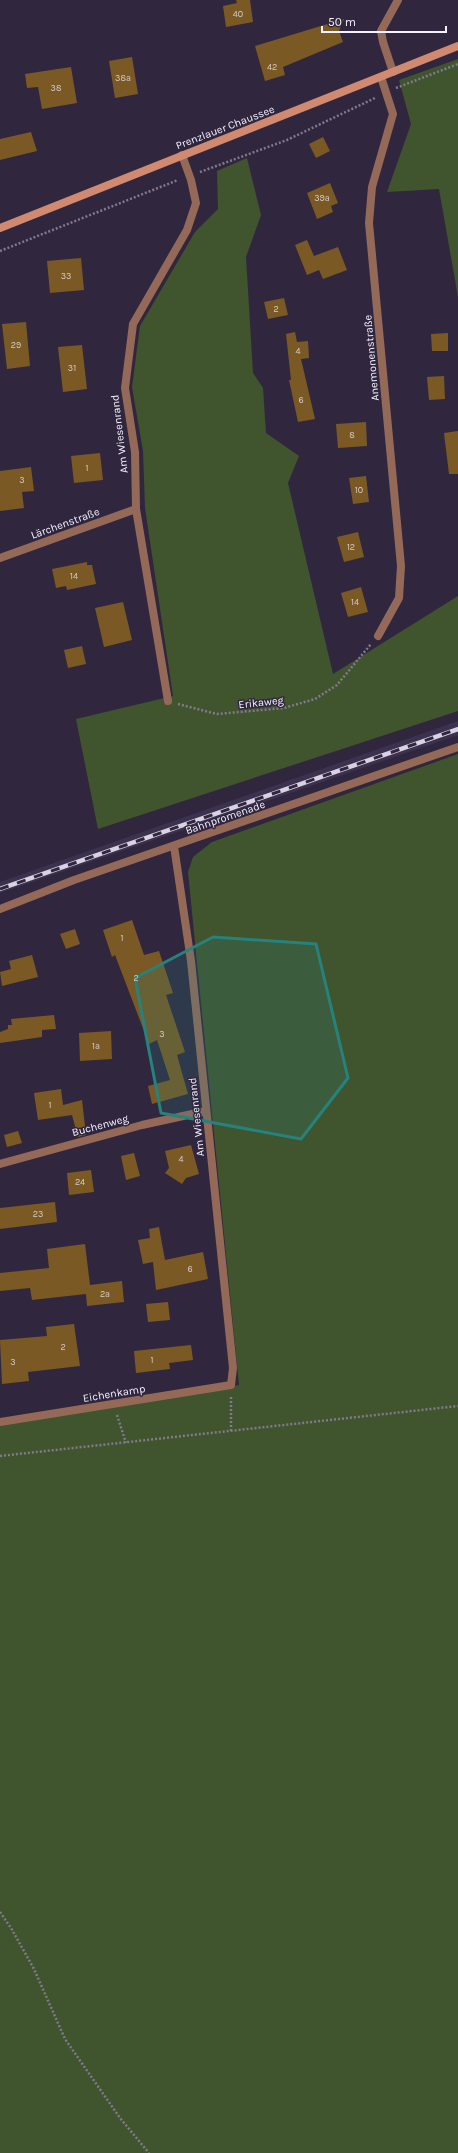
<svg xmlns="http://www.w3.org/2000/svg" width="458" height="2153" font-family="Karla,sans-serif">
	<rect width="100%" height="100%" fill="#30273f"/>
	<path fill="#3c314f" d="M 458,721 L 458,735 L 0,893 L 0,882 Z"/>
	<path fill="#40542e" d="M 458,59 L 458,297 L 439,189 L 387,192 L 411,124 L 399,80 Z
		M 247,158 L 261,215 L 246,257 L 253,373 L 263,388 L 266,433 L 299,456 L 288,483 L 333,674 L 458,596 L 458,711 L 98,829 L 76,719 L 173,696 L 145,508 L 143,451 L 132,387 L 140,326 L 195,232 L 218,209 L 217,171 Z
		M 458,754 L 458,2153 L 0,2153 L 0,1422 L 239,1385 L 188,872 L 193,857 L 212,842 Z"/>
	<path fill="#7a5925" d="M 236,0 L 250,0 L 253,22 L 226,27 L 223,6 L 237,3 Z
		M 344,19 L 339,31 L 343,42 L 283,67 L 285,75 L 265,81 L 255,46 Z
		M 132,57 L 138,94 L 115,98 L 109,61 Z
		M 71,67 L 77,103 L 42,109 L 38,87 L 27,88 L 25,74 Z
		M 31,132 L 37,151 L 0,160 L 0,139 Z
		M 323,137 L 330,151 L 316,158 L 309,144 Z
		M 330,183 L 338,203 L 331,206 L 333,212 L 317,219 L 307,193 Z
		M 307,240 L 314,256 L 338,247 L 347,270 L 323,279 L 319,270 L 307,275 L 295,245 Z
		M 81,258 L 84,290 L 50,293 L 47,261 Z
		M 284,298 L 288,315 L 268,319 L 264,302 Z
		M 26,322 L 30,366 L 7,369 L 2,324 Z
		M 295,332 L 297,342 L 308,341 L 309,358 L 301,359 L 315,419 L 298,422 L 289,380 L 291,380 L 286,334 Z
		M 448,333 L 448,351 L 432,351 L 431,334 Z
		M 82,345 L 87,389 L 63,392 L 58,347 Z
		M 444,376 L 445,399 L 429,400 L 427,377 Z
		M 366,422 L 367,446 L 338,448 L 336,424 Z
		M 458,431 L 458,474 L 449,474 L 444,433 Z
		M 100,453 L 103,480 L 74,483 L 71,456 Z
		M 31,467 L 34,491 L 22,492 L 24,508 L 0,511 L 0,471 Z
		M 366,476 L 369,502 L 353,504 L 349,478 Z
		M 358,532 L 364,557 L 344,562 L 337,537 Z
		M 87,562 L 87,565 L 92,565 L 96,584 L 67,590 L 66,586 L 56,588 L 52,569 Z
		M 361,587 L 368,612 L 348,617 L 341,593 Z
		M 123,602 L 132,640 L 104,647 L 95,608 Z
		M 82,646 L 86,664 L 68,668 L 64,650 Z
		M 132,920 L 144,955 L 159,951 L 173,993 L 166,995 L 185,1052 L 177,1055 L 188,1094 L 152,1104 L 148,1086 L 170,1080 L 157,1040 L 149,1044 L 115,955 L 112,957 L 103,930 Z
		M 75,929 L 80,944 L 66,949 L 60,934 Z
		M 32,955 L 38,977 L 2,986 L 0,972 L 11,969 L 9,961 Z
		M 54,1015 L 56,1029 L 42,1030 L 42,1037 L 0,1043 L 0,1032 L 8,1029 L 8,1025 L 12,1025 L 11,1019 Z
		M 111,1031 L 112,1059 L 80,1061 L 79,1033 Z
		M 61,1089 L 63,1105 L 82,1100 L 86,1135 L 78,1137 L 72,1115 L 38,1120 L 34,1093 Z
		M 18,1131 L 22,1143 L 7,1147 L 4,1135 Z
		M 191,1145 L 199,1174 L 186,1178 L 182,1184 L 165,1173 L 169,1168 L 165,1151 Z
		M 134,1153 L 140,1176 L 126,1180 L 121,1156 Z
		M 91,1170 L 94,1192 L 69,1195 L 67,1173 Z
		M 55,1202 L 57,1222 L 0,1229 L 0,1208 Z
		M 159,1227 L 165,1260 L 203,1252 L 208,1279 L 156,1290 L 153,1262 L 143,1264 L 138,1240 L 150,1238 L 149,1229 Z
		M 85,1244 L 90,1285 L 122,1281 L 124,1302 L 87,1306 L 86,1294 L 32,1300 L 30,1288 L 0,1291 L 0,1273 L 49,1268 L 47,1249 Z
		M 168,1302 L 170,1320 L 148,1322 L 146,1304 Z
		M 74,1324 L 80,1366 L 28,1372 L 29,1381 L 2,1384 L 0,1340 L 47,1336 L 46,1327 Z
		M 191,1345 L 193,1360 L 169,1363 L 170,1369 L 136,1373 L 134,1351 Z"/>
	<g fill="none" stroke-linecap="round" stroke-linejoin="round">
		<path stroke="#817a8d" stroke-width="2.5" stroke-dasharray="2 2" stroke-linecap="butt" d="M 396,88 L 458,64
			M 200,172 L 287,140 L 375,98
			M 0,251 L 178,180
			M 178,704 L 217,714 L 284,708 L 315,699 L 337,685 L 371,644
			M 231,1397 L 231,1431
			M 117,1415 L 126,1443
			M 0,1456 L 458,1406
			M 0,1912 L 11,1928 L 34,1969 L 65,2039 L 120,2118 L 149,2153"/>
		<path stroke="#956958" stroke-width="8" d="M 393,72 L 383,42 L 381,31 L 398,0"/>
		<path stroke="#956958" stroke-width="8" d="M 0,558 L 136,509
			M 378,636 L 399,598 L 401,566 L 369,223 L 372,187 L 393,114 L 381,77
			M 168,701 L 136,509 L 135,452 L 125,388 L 133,324 L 187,230 L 196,203 L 191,180 L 182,155
			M 0,909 L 74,880 L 458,747
			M 0,1164 L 142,1125 L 206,1111
			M 0,1422 L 231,1385 L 233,1368 L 191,961 L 174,846"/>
		<path stroke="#d18a6f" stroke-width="8" d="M 0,228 L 458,46"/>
		<g stroke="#d8d3e2" stroke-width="4.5">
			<path id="rail" d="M 0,889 L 458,729"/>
		</g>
		<use href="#rail" stroke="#30273f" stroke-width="3" stroke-dasharray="9" stroke-linecap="butt"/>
	</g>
	<path fill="#26827c" fill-opacity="0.2" stroke="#26827c" stroke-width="3" stroke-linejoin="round" d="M 213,937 L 316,944 L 348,1078 L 301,1139 L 161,1113 L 135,978 Z"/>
	<g text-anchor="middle" stroke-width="3" stroke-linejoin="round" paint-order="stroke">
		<g font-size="9" fill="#d6cbc8">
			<text x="238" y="17">40</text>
			<text x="272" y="70">42</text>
			<text x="123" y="81">38a</text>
			<text x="56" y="91">38</text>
			<text x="322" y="201">39a</text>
			<text x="66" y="279">33</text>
			<text x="276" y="312">2</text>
			<text x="16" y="348">29</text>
			<text x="298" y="354">4</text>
			<text x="72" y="371">31</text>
			<text x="301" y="403">6</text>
			<text x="352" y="438">8</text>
			<text x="87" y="471">1</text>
			<text x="22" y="483">3</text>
			<text x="359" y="493">10</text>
			<text x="351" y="550">12</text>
			<text x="74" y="579">14</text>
			<text x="355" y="605">14</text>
			<text x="122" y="941">1</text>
			<text x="136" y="981">2</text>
			<text x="162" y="1037">3</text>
			<text x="96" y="1049">1a</text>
			<text x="50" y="1108">1</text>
			<text x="181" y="1162">4</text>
			<text x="80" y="1185">24</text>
			<text x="38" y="1217">23</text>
			<text x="190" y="1272">6</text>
			<text x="105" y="1297">2a</text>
			<text x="63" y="1350">2</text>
			<text x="152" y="1363">1</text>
			<text x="13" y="1365">3</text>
		</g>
		<g font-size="11" fill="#f5f1fe" stroke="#30273f">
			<text transform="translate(225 127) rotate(-21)" y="4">Prenzlauer Chaussee</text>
			<text transform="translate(371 358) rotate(-95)" y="4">Anemonenstraße</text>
			<text transform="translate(119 434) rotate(-97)" y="4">Am Wiesenrand</text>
			<text transform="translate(65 523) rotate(-20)" y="4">Lärchenstraße</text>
			<text transform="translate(261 702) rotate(-6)" y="4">Erikaweg</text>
			<text transform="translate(225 817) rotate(-19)" y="4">Bahnpromenade</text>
			<text transform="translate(196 1117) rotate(-96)" y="4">Am Wiesenrand</text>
			<text transform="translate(100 1125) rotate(-15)" y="4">Buchenweg</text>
			<text transform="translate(114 1393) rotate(-9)" y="4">Eichenkamp</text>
		</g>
	</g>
	<path d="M322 26v6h124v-6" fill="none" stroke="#f5f1fe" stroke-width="2"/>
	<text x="328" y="26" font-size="12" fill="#f5f1fe" stroke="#30273f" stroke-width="3" paint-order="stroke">50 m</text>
</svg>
